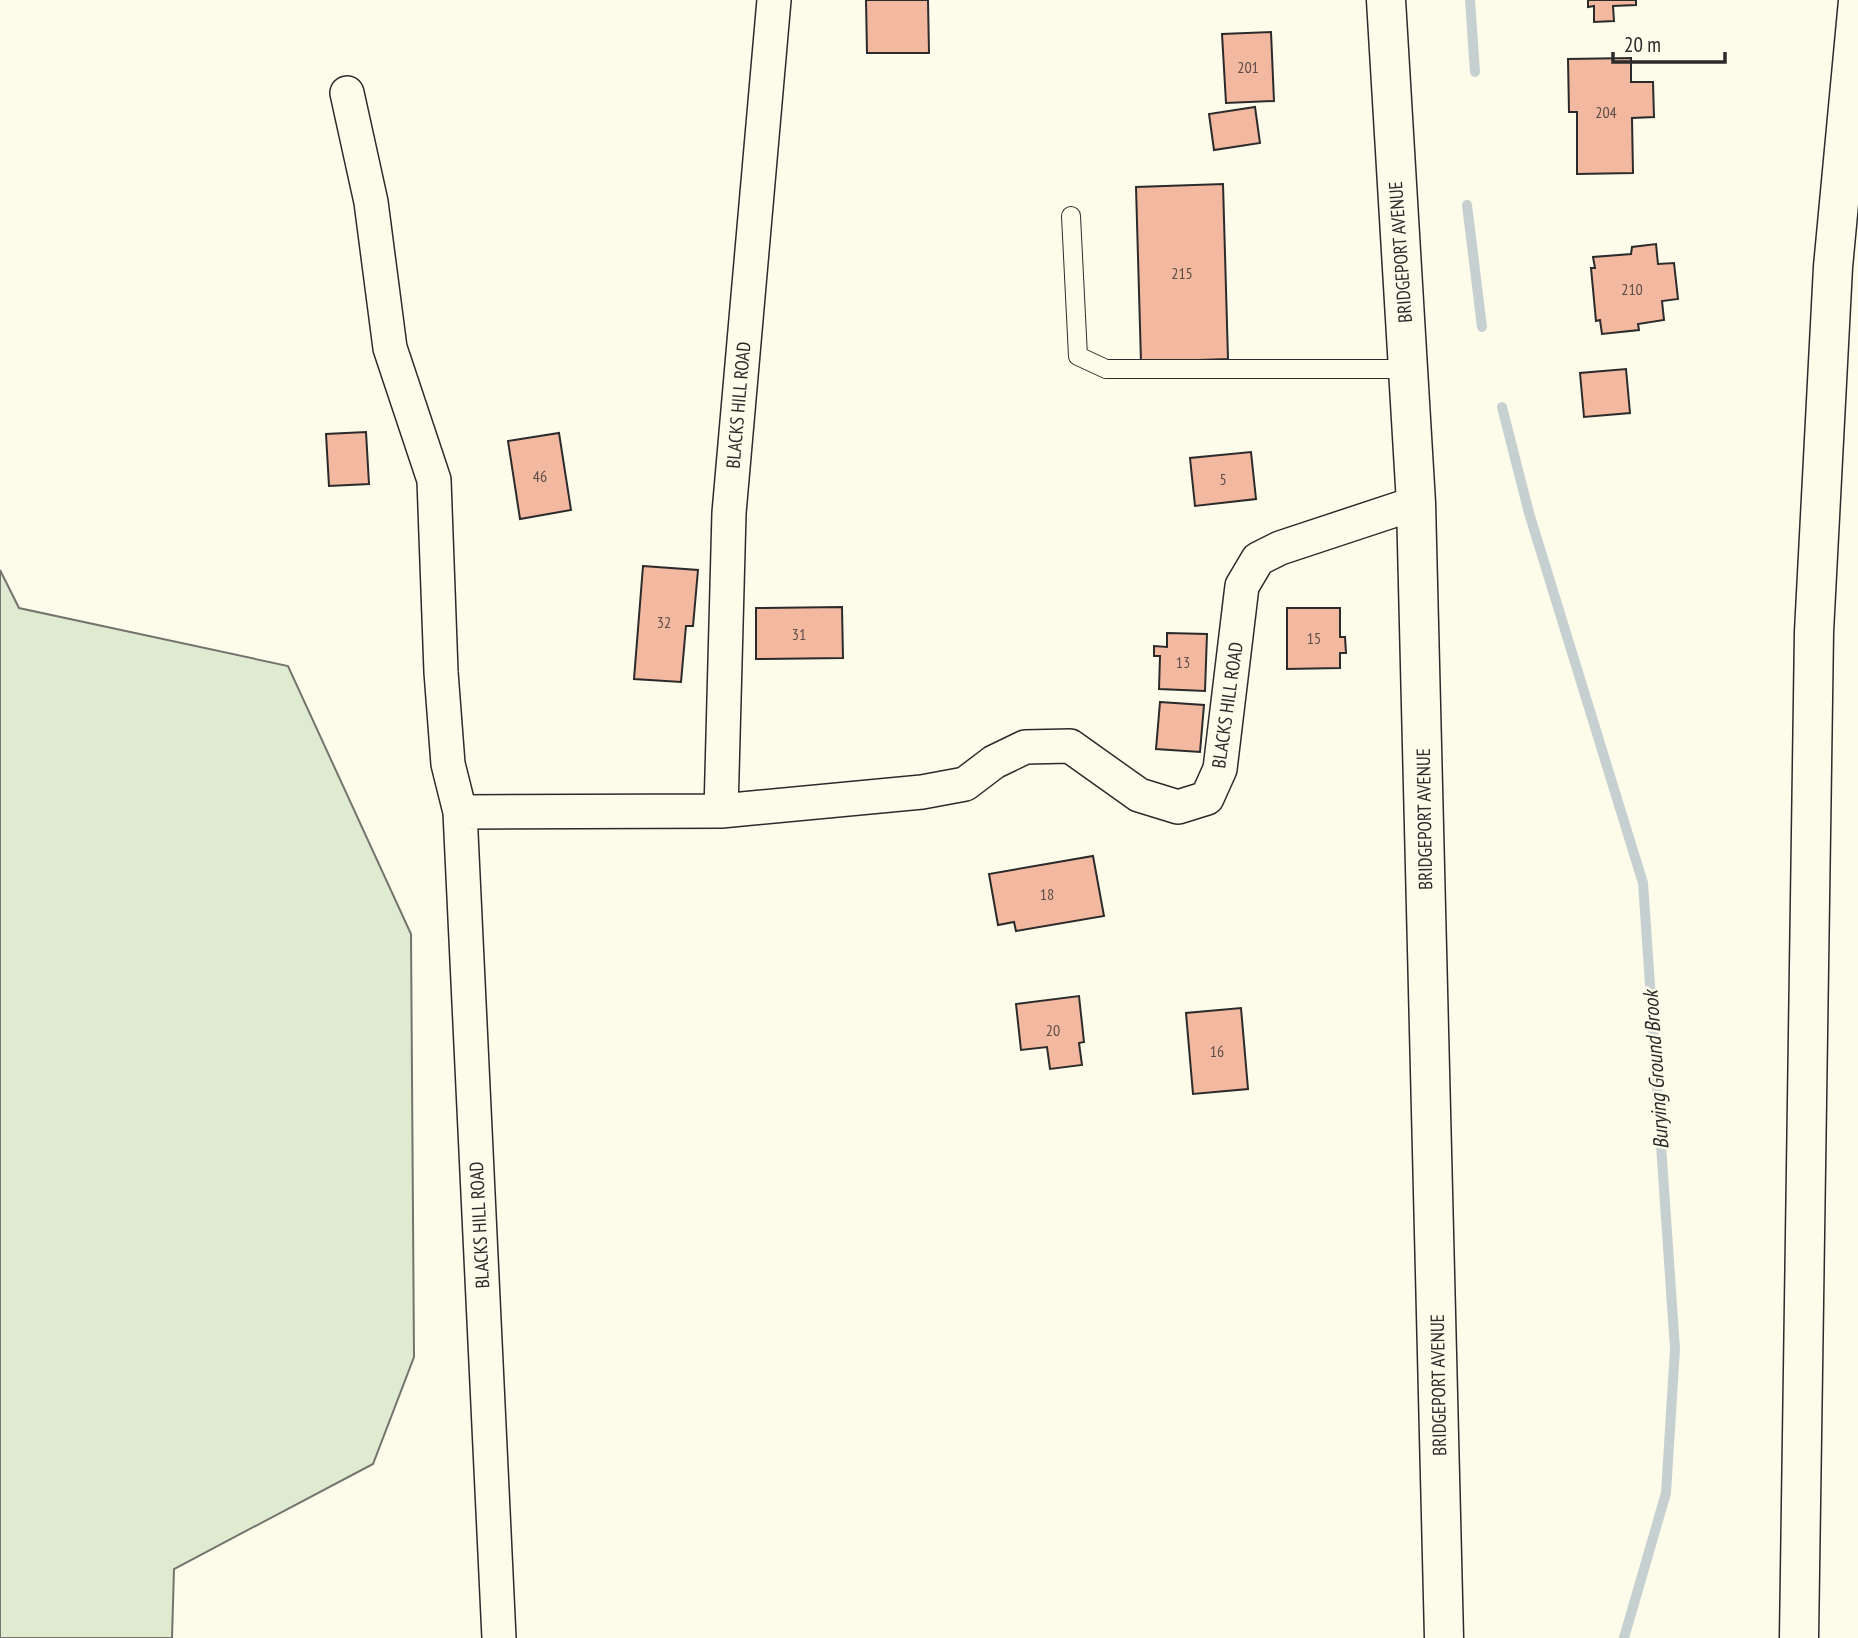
<svg xmlns="http://www.w3.org/2000/svg" width="1858" height="1638" font-family="'PT Sans Narrow',sans-serif">
	<rect width="100%" height="100%" fill="#fdfbea"/>
	<path fill="#deebd1" stroke="#74746e" stroke-width="2" d="M 0,570 L 19,608 L 288,666 L 411,934 L 414,1357 L 373,1464 L 174,1569 L 172,1638 L 0,1638 Z"/>
	<g fill="none" stroke-linecap="round" stroke-linejoin="round">
		<path stroke="#c7d0d0" stroke-width="10" d="M 1470,0 L 1475,72
			M 1467,205 L 1482,327
			M 1502,407 L 1529,513 L 1643,883 L 1675,1349 L 1666,1493 L 1624,1638"/>
	</g>
	<path fill="#f2b8a0" stroke="#2b2b2b" stroke-width="2" d="M 866,0 L 928,0 L 929,53 L 867,53 Z
		M 1588,0 L 1636,0 L 1636,5 L 1613,6 L 1614,21 L 1594,22 L 1594,6 L 1588,7 Z
		M 1271,32 L 1274,101 L 1226,103 L 1222,34 Z
		M 1631,58 L 1631,82 L 1653,82 L 1654,117 L 1632,118 L 1633,173 L 1577,174 L 1577,112 L 1569,112 L 1568,59 Z
		M 1255,107 L 1260,143 L 1214,150 L 1209,114 Z
		M 1223,184 L 1228,359 L 1141,362 L 1136,187 Z
		M 1656,244 L 1658,264 L 1674,263 L 1678,299 L 1662,301 L 1664,320 L 1638,324 L 1639,330 L 1602,334 L 1600,320 L 1596,321 L 1591,268 L 1595,268 L 1593,257 L 1631,254 L 1632,247 Z
		M 1626,369 L 1630,413 L 1584,417 L 1580,373 Z
		M 366,432 L 369,484 L 329,486 L 326,434 Z
		M 559,433 L 571,510 L 520,519 L 508,441 Z
		M 1251,452 L 1256,499 L 1195,506 L 1190,458 Z
		M 643,566 L 698,570 L 693,626 L 686,626 L 681,682 L 634,679 Z
		M 842,607 L 843,658 L 756,659 L 756,608 Z
		M 1287,608 L 1340,608 L 1340,637 L 1345,637 L 1346,653 L 1340,653 L 1340,668 L 1287,669 Z
		M 1167,633 L 1207,634 L 1205,691 L 1159,689 L 1160,656 L 1154,656 L 1154,646 L 1167,647 Z
		M 1160,702 L 1204,705 L 1200,752 L 1156,749 Z
		M 1093,856 L 1104,916 L 1016,931 L 1014,922 L 998,925 L 989,874 Z
		M 1079,996 L 1084,1042 L 1079,1043 L 1082,1065 L 1050,1069 L 1047,1047 L 1021,1050 L 1016,1004 Z
		M 1241,1008 L 1248,1089 L 1193,1094 L 1186,1013 Z"/>
	<g fill="none" stroke-linecap="round" stroke-linejoin="round">
		<g stroke="#2b2b2b" stroke-width="20">
			<path id="service" d="M 1071,216 L 1078,356 L 1106,369 L 1408,369"/>
		</g>
		<g stroke="#2b2b2b" stroke-width="36">
			<path id="minor" d="M 347,93 L 371,202 L 390,348 L 434,480 L 441,672 L 448,764 L 460,812
				M 721,811 L 729,513 L 774,0
				M 499,1638 L 460,812 L 721,811 L 922,792 L 965,784 L 994,762 L 1025,747 L 1070,746 L 1139,795 L 1178,807 L 1207,798 L 1220,769 L 1242,586 L 1258,559 L 1280,548 L 1416,503"/>
		</g>
		<g stroke="#2b2b2b" stroke-width="41">
			<path id="secondary" d="M 1386,0 L 1416,503 L 1444,1638"/>
		</g>
		<g stroke="#2b2b2b" stroke-width="41">
			<path id="motorway" d="M 1799,1638 L 1814,632 L 1833,267 L 1858,1"/>
		</g>
		<use href="#service" stroke="#fdfbea" stroke-width="18"/>
		<use href="#minor" stroke="#fdfbea" stroke-width="33"/>
		<use href="#secondary" stroke="#fdfbea" stroke-width="38"/>
		<use href="#motorway" stroke="#fdfbea" stroke-width="38"/>
	</g>
	<g text-anchor="middle" stroke-width="5" stroke-linejoin="round" paint-order="stroke">
		<g font-size="16" fill="#5d4e48">
			<text x="1248" y="73">201</text>
			<text x="1606" y="118">204</text>
			<text x="1182" y="279">215</text>
			<text x="1632" y="295">210</text>
			<text x="540" y="482">46</text>
			<text x="1223" y="485">5</text>
			<text x="664" y="628">32</text>
			<text x="799" y="640">31</text>
			<text x="1314" y="644">15</text>
			<text x="1183" y="668">13</text>
			<text x="1047" y="900">18</text>
			<text x="1053" y="1036">20</text>
			<text x="1217" y="1057">16</text>
		</g>
		<g font-size="19" fill="#2b2b2b" stroke="#fdfbea">
			<text transform="translate(1400 252) rotate(-94)" y="7">BRIDGEPORT AVENUE</text>
			<text transform="translate(738 405) rotate(-85)" y="7">BLACKS HILL ROAD</text>
			<text transform="translate(1227 705) rotate(-82)" y="7">BLACKS HILL ROAD</text>
			<text transform="translate(1424 819) rotate(-91)" y="7">BRIDGEPORT AVENUE</text>
			<text transform="translate(479 1225) rotate(-93)" y="7">BLACKS HILL ROAD</text>
			<text transform="translate(1438 1385) rotate(-91)" y="7">BRIDGEPORT AVENUE</text>
		</g>
		<g font-size="21" font-style="italic" fill="#2b2b2b" stroke="#fdfbea">
			<text transform="translate(1656 1070) rotate(-94)" y="7">Burying Ground Brook</text>
		</g>
	</g>
	<path d="M1613 52v10h112v-10" fill="none" stroke="#2b2b2b" stroke-width="3.5"/>
	<text x="1624" y="52" font-size="21" fill="#2b2b2b" stroke="#fdfbea" stroke-width="5" paint-order="stroke">20 m</text>
</svg>
